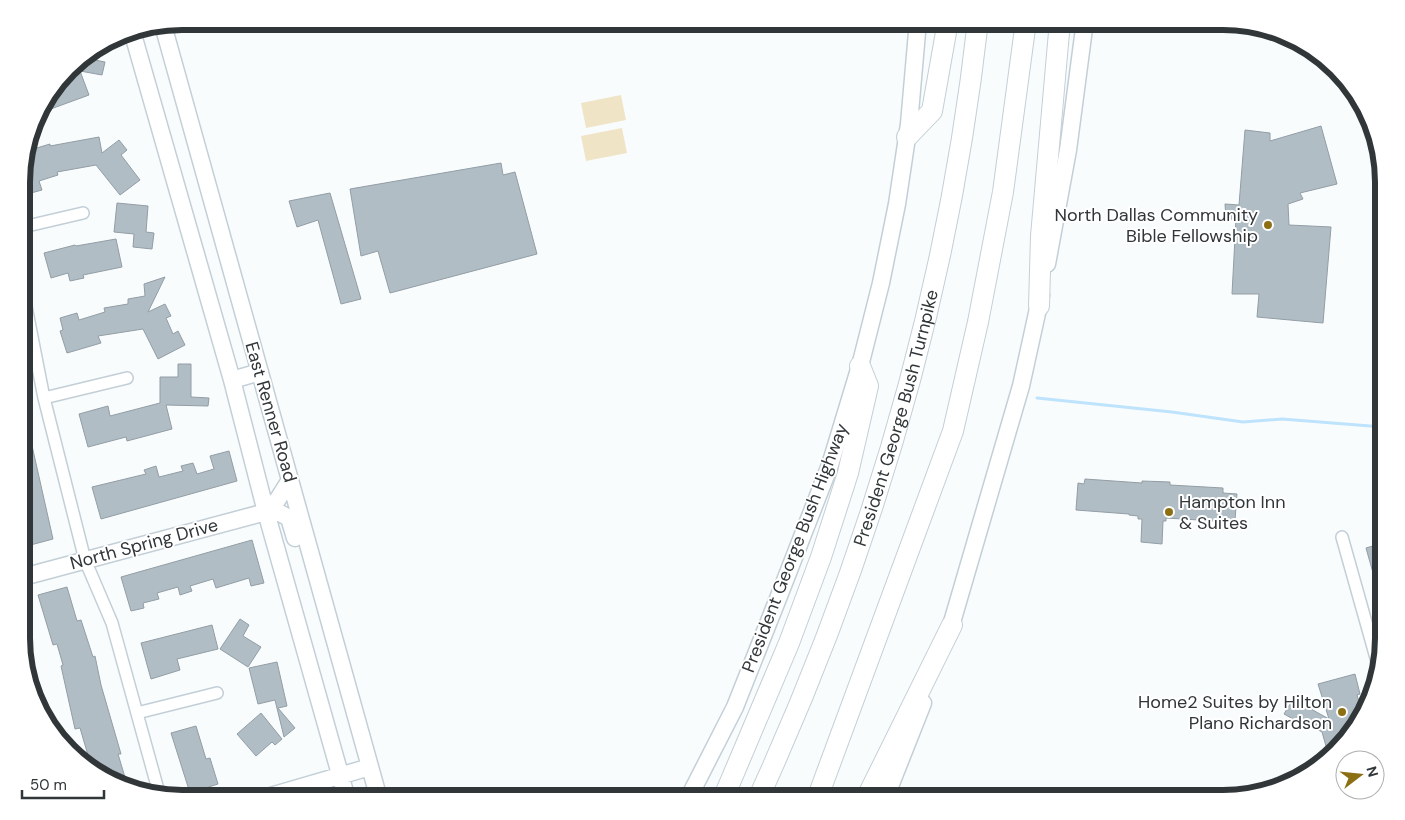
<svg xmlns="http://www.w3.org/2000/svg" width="1405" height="820" font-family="'DM Sans',sans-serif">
	<rect width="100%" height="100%" fill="#f9fcfd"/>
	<path fill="#f0e4c7" d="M 621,95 L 626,120 L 586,128 L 581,103 Z
		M 622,128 L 627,153 L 586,161 L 581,136 Z"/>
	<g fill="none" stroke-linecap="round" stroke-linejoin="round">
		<path stroke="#bee3fd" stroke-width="3" d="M 1037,398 L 1172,412 L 1243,422 L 1282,419 L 1383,427"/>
	</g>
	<path fill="#b1bdc5" stroke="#929da5" d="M 98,48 L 95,60 L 105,62 L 102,75 L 80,71 L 89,95 L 37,114 L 38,111 L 76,61 Z
		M 1321,126 L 1337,184 L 1300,193 L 1303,199 L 1288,204 L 1289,225 L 1331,227 L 1323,323 L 1257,317 L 1259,294 L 1232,294 L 1236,219 L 1226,219 L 1225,204 L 1239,205 L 1245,130 L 1270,133 L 1270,141 Z
		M 99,137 L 102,153 L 119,140 L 127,150 L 121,155 L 140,180 L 120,195 L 96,165 L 57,172 L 58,175 L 39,181 L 42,190 L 31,193 L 23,163 L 23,160 L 32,157 L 30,150 L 50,144 L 50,146 Z
		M 501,163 L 503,175 L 515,172 L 537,254 L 390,293 L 378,251 L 361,256 L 350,189 Z
		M 330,193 L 361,299 L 341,304 L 318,220 L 297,227 L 289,201 Z
		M 117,203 L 148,206 L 146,232 L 154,233 L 152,249 L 133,247 L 134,234 L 114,232 Z
		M 116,239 L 122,267 L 83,275 L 84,278 L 70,281 L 68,273 L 51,278 L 44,253 L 75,245 L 76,246 Z
		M 165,277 L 148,312 L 165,304 L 171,316 L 166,318 L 173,334 L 178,331 L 185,345 L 158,359 L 143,329 L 98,336 L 101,343 L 67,353 L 60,331 L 63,330 L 60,318 L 77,313 L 79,320 L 105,312 L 104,308 L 128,304 L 128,299 L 145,296 L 144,284 Z
		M 178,364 L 191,364 L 191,397 L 209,398 L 208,406 L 166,405 L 172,429 L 127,441 L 126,437 L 88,447 L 79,414 L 108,406 L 110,416 L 160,403 L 160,377 L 178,377 Z
		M 23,419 L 26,419 L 53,539 L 23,547 Z
		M 229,451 L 237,481 L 101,519 L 92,487 L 146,474 L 144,470 L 156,466 L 159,477 L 183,471 L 181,466 L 193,463 L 197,474 L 214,469 L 210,456 Z
		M 1085,479 L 1142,483 L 1142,481 L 1170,482 L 1170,485 L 1223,488 L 1223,493 L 1237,494 L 1235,520 L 1216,519 L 1216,521 L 1166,518 L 1166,521 L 1163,521 L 1162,544 L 1141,542 L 1142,519 L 1138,519 L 1138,516 L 1129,515 L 1129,514 L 1076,510 L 1078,483 L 1084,484 Z
		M 252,540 L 264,583 L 251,586 L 249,578 L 216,588 L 213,579 L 190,586 L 192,591 L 180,595 L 178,587 L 157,593 L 159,599 L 143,603 L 144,608 L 131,611 L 121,577 Z
		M 1383,543 L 1383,600 L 1381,601 L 1366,548 Z
		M 67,587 L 77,621 L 81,620 L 93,657 L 95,656 L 101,685 L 121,754 L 118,754 L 127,784 L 101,777 L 98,773 L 94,761 L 90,762 L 80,728 L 75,729 L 61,666 L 63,665 L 57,644 L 53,645 L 38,595 Z
		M 240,619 L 249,625 L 243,636 L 261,647 L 248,667 L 220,649 Z
		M 212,625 L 218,649 L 177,659 L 180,670 L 151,679 L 141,643 Z
		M 277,662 L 287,706 L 278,708 L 295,728 L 284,737 L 275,700 L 258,704 L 249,668 Z
		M 1355,674 L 1360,694 L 1357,695 L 1363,715 L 1362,719 L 1328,753 L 1322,732 L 1305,723 L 1304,725 L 1284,714 L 1293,699 L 1329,719 L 1318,684 Z
		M 261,713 L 282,739 L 275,745 L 272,742 L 256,756 L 237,734 Z
		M 196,726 L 206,759 L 210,758 L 218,784 L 190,793 L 171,733 Z"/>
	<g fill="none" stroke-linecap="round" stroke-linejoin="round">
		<g stroke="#c3cfd7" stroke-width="14">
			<path id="street" d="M 23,227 L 83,213
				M 23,291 L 44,398 L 85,560 L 112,623 L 159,793
				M 44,398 L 127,378
				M 1342,537 L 1378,665
				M 137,713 L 217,693"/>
		</g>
		<g stroke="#c3cfd7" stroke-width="19">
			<path id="secondary" d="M 163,25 L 379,799
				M 132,31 L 232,380 L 266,512 L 347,799
				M 1047,264 L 1068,150 L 1085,21
				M 232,380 L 260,372
				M 266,512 L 278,499 L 290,480
				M 23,577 L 266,512 L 280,513 L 289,518 L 295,538
				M 948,636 L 1021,386 L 1041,295
				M 260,799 L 370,767
				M 688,799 L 735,707 L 779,596 L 830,465 L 860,366 L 881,283 L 897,204 L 909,124 L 918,21
				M 885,799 L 923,703"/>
		</g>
		<g stroke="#c3cfd7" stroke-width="22">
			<g id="highway">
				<path d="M 907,137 L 932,111 L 948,21"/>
				<path d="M 1039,306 L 1041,236 L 1060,21"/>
				<path d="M 723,799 L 789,643 L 821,557 L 848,473 L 868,386 L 860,366"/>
				<path id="s1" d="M 758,799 C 871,553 948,290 978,21"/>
				<path d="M 817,799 L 953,431 L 978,322 L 1003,192 L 1026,21"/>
				<path d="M 866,799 L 952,625"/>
			</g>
		</g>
		<use href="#street" stroke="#fff" stroke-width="11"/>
		<use href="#secondary" stroke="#fff" stroke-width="16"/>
		<use href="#highway" stroke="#fff" stroke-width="20"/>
	</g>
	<g fill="#8d6f13" stroke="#fff" stroke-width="2">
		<circle cx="1268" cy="225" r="5"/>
		<circle cx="1169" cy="512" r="5"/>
		<circle cx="1342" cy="712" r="5"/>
	</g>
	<g text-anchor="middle" stroke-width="4" stroke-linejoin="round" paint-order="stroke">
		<g font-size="18" fill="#313639" stroke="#fff" text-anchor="end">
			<text x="1258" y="221">North Dallas Community<tspan x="1258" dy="21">Bible Fellowship</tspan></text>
			<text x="1179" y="508" text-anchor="start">Hampton Inn<tspan x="1179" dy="21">&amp; Suites</tspan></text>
			<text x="1332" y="708">Home2 Suites by Hilton<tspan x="1332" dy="21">Plano Richardson</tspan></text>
		</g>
		<g font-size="18" fill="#313639" stroke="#fff">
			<text transform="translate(271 412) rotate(74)" y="6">East Renner Road</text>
			<text dy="6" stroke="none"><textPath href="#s1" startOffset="406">President George Bush Turnpike</textPath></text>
			<text transform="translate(144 544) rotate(-15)" y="6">North Spring Drive</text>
			<text transform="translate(795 548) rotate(-69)" y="6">President George Bush Highway</text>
		</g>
	</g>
	<path d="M0 0H1405V820H0ZM182 30H1223A152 152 0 0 1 1375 182V638A152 152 0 0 1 1223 790H182A152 152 0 0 1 30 638V182A152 152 0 0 1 182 30Z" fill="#fff" fill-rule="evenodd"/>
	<path fill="none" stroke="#313639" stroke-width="6" d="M182 30H1223A152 152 0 0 1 1375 182V638A152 152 0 0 1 1223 790H182A152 152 0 0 1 30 638V182A152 152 0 0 1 182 30Z"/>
	<g transform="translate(1360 775) rotate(74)"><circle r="24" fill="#ffffff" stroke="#adafb0"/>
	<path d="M0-4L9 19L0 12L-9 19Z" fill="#8d6f13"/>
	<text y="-8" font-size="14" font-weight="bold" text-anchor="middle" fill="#313639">N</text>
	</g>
	<path d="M22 790v8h82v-8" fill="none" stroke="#313639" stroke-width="2.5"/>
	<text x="30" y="790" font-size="15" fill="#313639" stroke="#ffffff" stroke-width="4" paint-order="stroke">50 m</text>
</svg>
